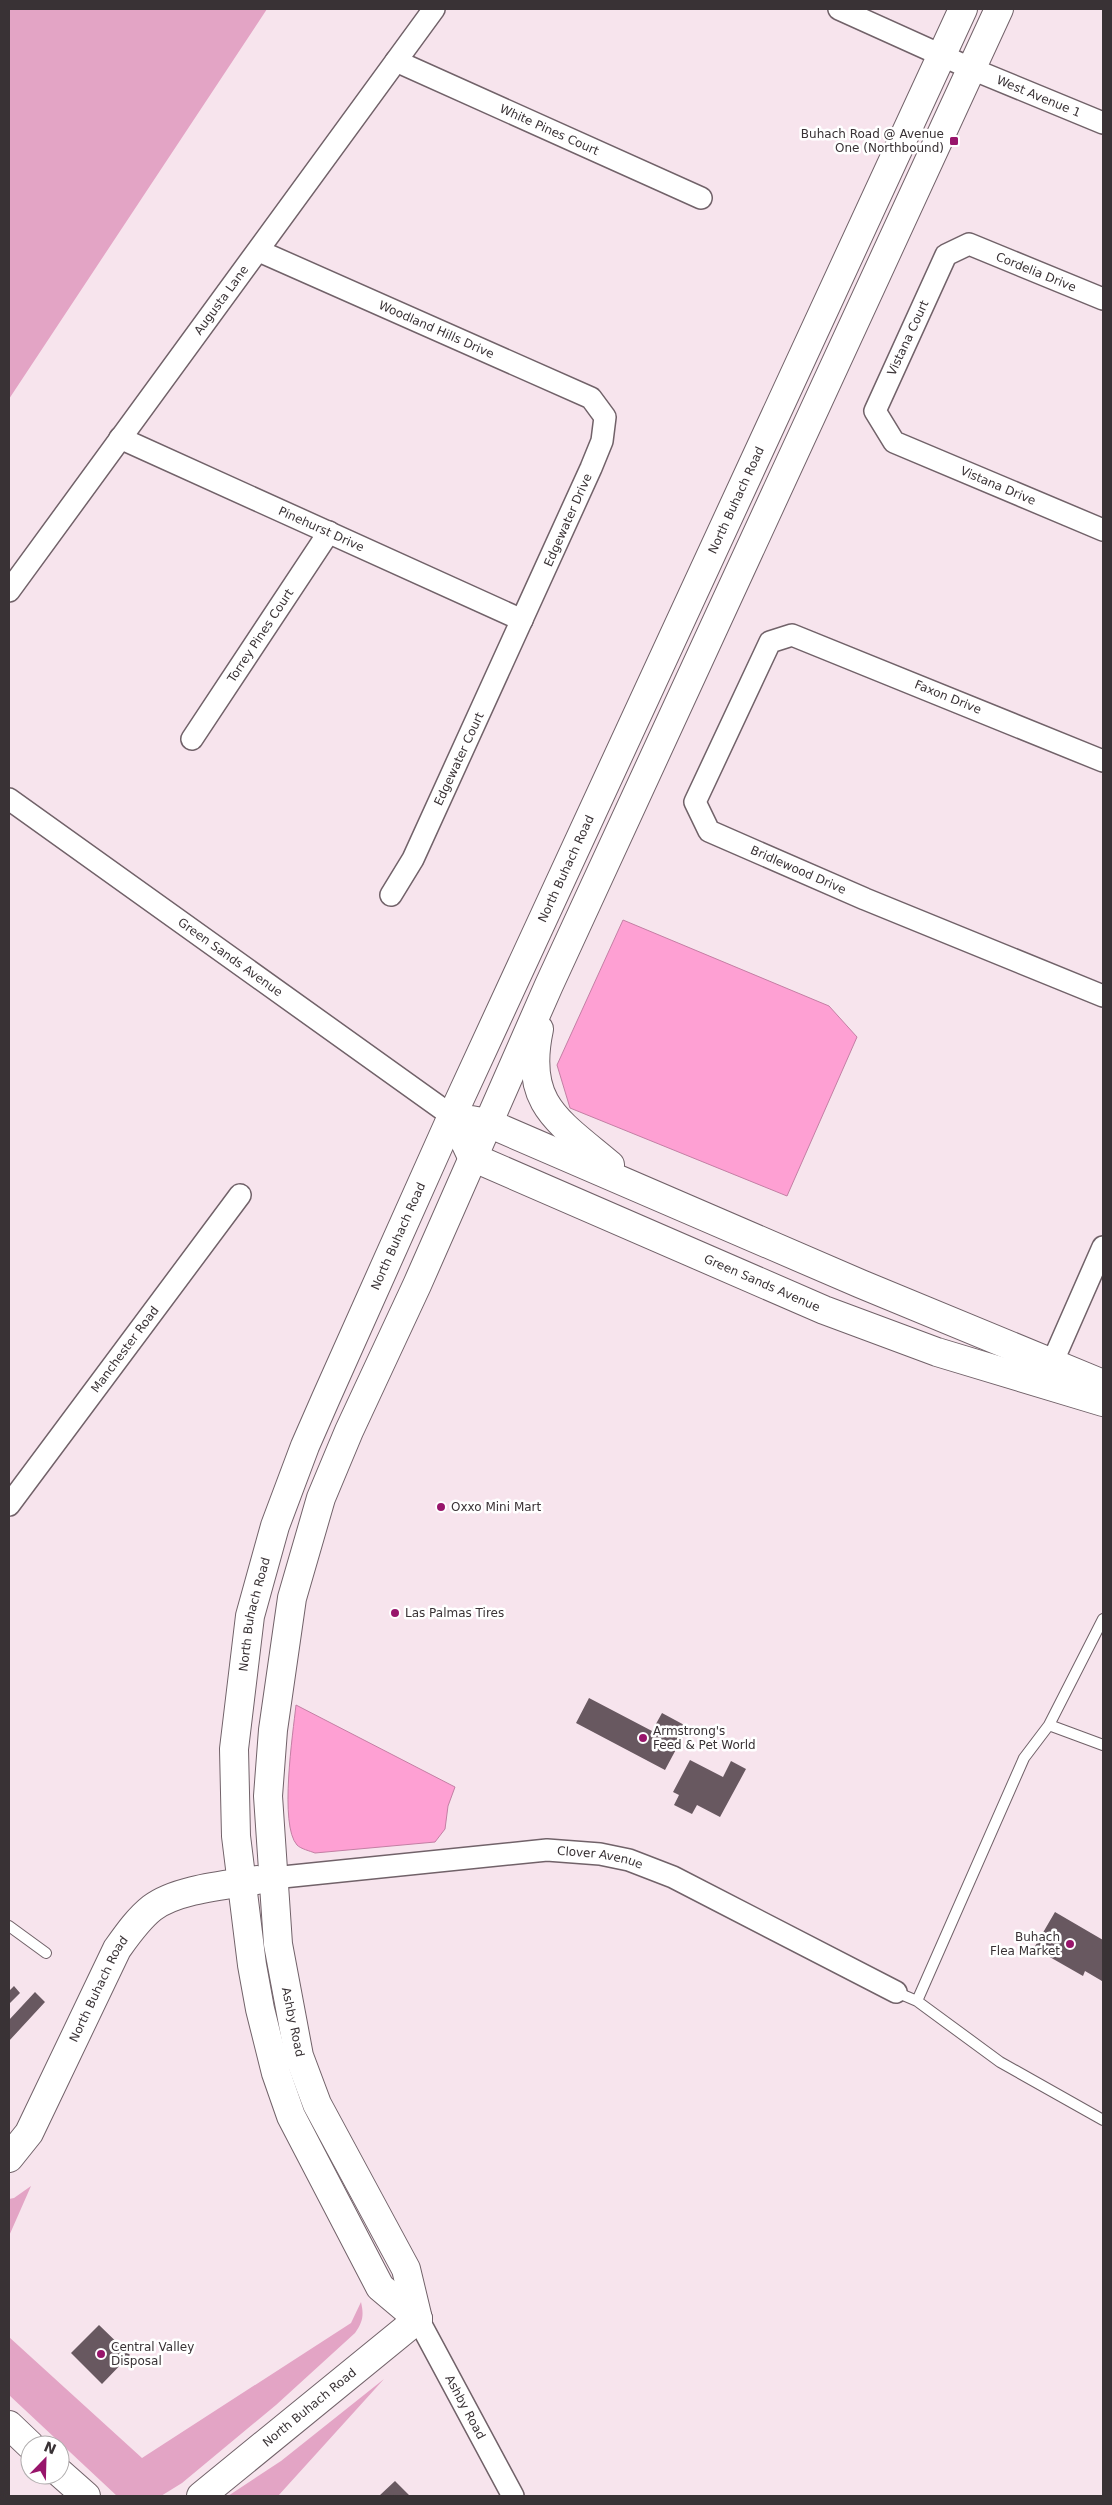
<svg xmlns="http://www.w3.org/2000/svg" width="1112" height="2505" font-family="'DejaVu Sans',sans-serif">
	<rect width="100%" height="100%" fill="#f7e4ed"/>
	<path fill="#e3a4c5" d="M 9,9 L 267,9 L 9,399 Z
		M 31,2186 L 9,2236 L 9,2199 L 14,2198 Z
		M 361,2302 C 364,2315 363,2322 355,2333 L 276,2405 L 182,2483 L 161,2496 L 117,2496 L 9,2395 L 9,2337 L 142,2458 L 351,2323 Z
		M 384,2379 L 278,2496 L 228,2496 L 281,2461 Z"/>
	<path fill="#fea0d3" stroke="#c37fa4" d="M 623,920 L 829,1006 L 857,1037 L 787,1196 L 570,1108 L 557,1065 Z
		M 296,1705 L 455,1787 L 448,1806 L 445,1829 L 435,1842 L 315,1853 C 310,1851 301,1849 297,1845 C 279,1825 293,1733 296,1705 Z"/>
	<path fill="#685860" d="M 589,1698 L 652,1731 L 662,1713 L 688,1727 L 665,1770 L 576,1723 Z
		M 690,1760 L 723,1777 L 731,1761 L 746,1769 L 720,1817 L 697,1805 L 692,1814 L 674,1805 L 679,1795 L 673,1792 Z
		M 1055,1912 L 1103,1940 L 1102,1981 L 1085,1971 L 1083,1976 L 1034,1948 Z
		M 14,1986 L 20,1993 L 9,2004 L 9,1991 Z
		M 35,1992 L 45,2002 L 9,2041 L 9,2020 Z
		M 99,2325 L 130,2355 L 102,2384 L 71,2353 Z
		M 395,2481 L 410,2496 L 379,2496 Z"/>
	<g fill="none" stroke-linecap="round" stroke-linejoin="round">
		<g stroke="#716269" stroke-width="12">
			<path id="service" d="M 1103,1619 L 1049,1725 L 1103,1745
				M 9,1926 L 46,1953
				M 896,1992 L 917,2001 L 1024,1758 L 1049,1725
				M 917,2001 L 1000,2062 L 1103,2120"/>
		</g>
		<g stroke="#716269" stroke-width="24">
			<g id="minor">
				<path id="s1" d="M 839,9 L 972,69 L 1103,123"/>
				<path id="s2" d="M 396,61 L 701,198"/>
				<path id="s3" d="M 259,251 L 591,398 L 605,417 L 602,441 L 591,468 L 413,859 L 391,895"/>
				<path id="s4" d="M 1103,299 L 969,244 L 946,255 L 875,411 L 894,442 L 1103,530"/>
				<path id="s5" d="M 120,438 L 522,620"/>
				<path id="s6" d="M 9,591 L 434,9"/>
				<path id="s7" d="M 192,739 L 329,532"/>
				<path id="s8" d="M 1103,761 L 792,635 L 770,642 L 695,802 L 709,831 L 865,899 L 1103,996"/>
				<path id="s9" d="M 9,799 L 452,1116"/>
				<path d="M 1052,1363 L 1103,1247"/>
				<path id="s10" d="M 9,1505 L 240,1195"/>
				<path id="s11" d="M 273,1878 L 547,1850 L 600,1854 L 629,1860 L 673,1877 L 896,1992"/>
				<path id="s12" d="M 418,2319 L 513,2496"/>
			</g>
		</g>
		<g stroke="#716269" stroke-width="30">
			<g id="secondary">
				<path d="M 539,1029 C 523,1104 558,1121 610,1165"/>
				<path d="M 471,1120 L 488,1123 L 861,1284 L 1103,1384"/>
				<path id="s13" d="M 464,1140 L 472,1157 L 824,1310 L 937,1352 L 1103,1402"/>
				<path id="s14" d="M 9,2158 L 29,2133 L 117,1949 C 127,1935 138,1919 152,1908 C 177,1889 227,1885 257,1880"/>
				<path id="s15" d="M 418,2319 L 380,2287 L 291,2116 L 276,2073 L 260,2009 L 252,1965 L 236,1836 L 234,1749 L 250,1616 L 275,1526 L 305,1446 L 326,1398 L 452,1116 L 963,9"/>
				<path d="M 418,2319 L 406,2269 L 317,2104 L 299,2056 L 278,1944 L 268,1796 L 273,1730 L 292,1598 L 321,1498 L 349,1431 L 417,1285 L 549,985 L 999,9"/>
				<path id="s16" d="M 201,2496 L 418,2319"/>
			</g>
		</g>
		<g stroke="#716269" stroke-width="30">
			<path id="motorway" d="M 9,2425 L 30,2445
				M 60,2473 L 86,2496"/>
		</g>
		<use href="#service" stroke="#fff" stroke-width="10"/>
		<use href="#minor" stroke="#fff" stroke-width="21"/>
		<use href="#secondary" stroke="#fff" stroke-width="28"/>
		<use href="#motorway" stroke="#fff" stroke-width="28"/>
	</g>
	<g fill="#98156b" stroke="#fff" stroke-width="2">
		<rect x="949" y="136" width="10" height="10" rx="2.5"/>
		<circle cx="441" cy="1507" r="5"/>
		<circle cx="395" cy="1613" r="5"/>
		<circle cx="643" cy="1738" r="5"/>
		<circle cx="1070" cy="1944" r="5"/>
		<circle cx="101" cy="2354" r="5"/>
	</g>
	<g text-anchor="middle" stroke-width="5" stroke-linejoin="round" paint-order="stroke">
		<g font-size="12" fill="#393235" stroke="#fff">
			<text dy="4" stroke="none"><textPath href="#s1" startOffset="218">West Avenue 1</textPath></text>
			<text dy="4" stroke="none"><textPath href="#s2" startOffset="168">White Pines Court</textPath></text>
			<text transform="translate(1036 272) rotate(22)" y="4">Cordelia Drive</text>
			<text dy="4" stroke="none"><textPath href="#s6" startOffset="360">Augusta Lane</textPath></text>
			<text dy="4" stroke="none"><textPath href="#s3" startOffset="194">Woodland Hills Drive</textPath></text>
			<text transform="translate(908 338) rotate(-65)" y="4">Vistana Court</text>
			<text dy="4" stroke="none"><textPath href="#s4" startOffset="491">Vistana Drive</textPath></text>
			<text dy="4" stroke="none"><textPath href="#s15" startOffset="1968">North Buhach Road</textPath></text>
			<text transform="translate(568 520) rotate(-66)" y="4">Edgewater Drive</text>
			<text dy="4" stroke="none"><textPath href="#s5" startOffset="221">Pinehurst Drive</textPath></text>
			<text dy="4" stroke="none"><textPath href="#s7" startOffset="124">Torrey Pines Court</textPath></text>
			<text transform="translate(948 697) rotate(22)" y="4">Faxon Drive</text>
			<text transform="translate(459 759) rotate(-65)" y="4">Edgewater Court</text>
			<text dy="4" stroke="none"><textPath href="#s15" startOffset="1562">North Buhach Road</textPath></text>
			<text dy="4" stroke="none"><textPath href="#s8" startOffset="665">Bridlewood Drive</textPath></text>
			<text dy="4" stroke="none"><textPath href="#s9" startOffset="272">Green Sands Avenue</textPath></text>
			<text dy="4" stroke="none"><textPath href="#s15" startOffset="1158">North Buhach Road</textPath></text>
			<text dy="4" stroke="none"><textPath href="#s13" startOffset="335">Green Sands Avenue</textPath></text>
			<text dy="4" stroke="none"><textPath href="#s10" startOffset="194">Manchester Road</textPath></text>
			<text dy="4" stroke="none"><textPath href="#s15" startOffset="752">North Buhach Road</textPath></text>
			<text dy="4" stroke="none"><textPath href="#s11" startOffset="329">Clover Avenue</textPath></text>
			<text dy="4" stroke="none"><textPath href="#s14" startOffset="192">North Buhach Road</textPath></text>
			<text transform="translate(293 2022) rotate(78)" y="4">Ashby Road</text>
			<text dy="4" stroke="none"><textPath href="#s16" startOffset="140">North Buhach Road</textPath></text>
			<text dy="4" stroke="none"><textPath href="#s12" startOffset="100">Ashby Road</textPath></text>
		</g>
		<g font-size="12" fill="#393235" stroke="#fff" text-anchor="start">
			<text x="944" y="138" text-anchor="end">Buhach Road @ Avenue<tspan x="944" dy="14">One (Northbound)</tspan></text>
			<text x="451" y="1511">Oxxo Mini Mart</text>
			<text x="405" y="1617">Las Palmas Tires</text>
			<text x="653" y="1735">Armstrong's<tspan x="653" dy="14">Feed &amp; Pet World</tspan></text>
			<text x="1060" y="1941" text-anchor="end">Buhach<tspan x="1060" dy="14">Flea Market</tspan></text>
			<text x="111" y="2351">Central Valley<tspan x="111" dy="14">Disposal</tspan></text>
		</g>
	</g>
	<rect width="1112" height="2505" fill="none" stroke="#393235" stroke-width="20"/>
	<g transform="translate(45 2460) rotate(23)"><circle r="24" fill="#ffffff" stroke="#b0adae"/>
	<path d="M0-4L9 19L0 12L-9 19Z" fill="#98156b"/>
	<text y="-8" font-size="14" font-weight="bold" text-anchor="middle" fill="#393235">N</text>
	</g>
</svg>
